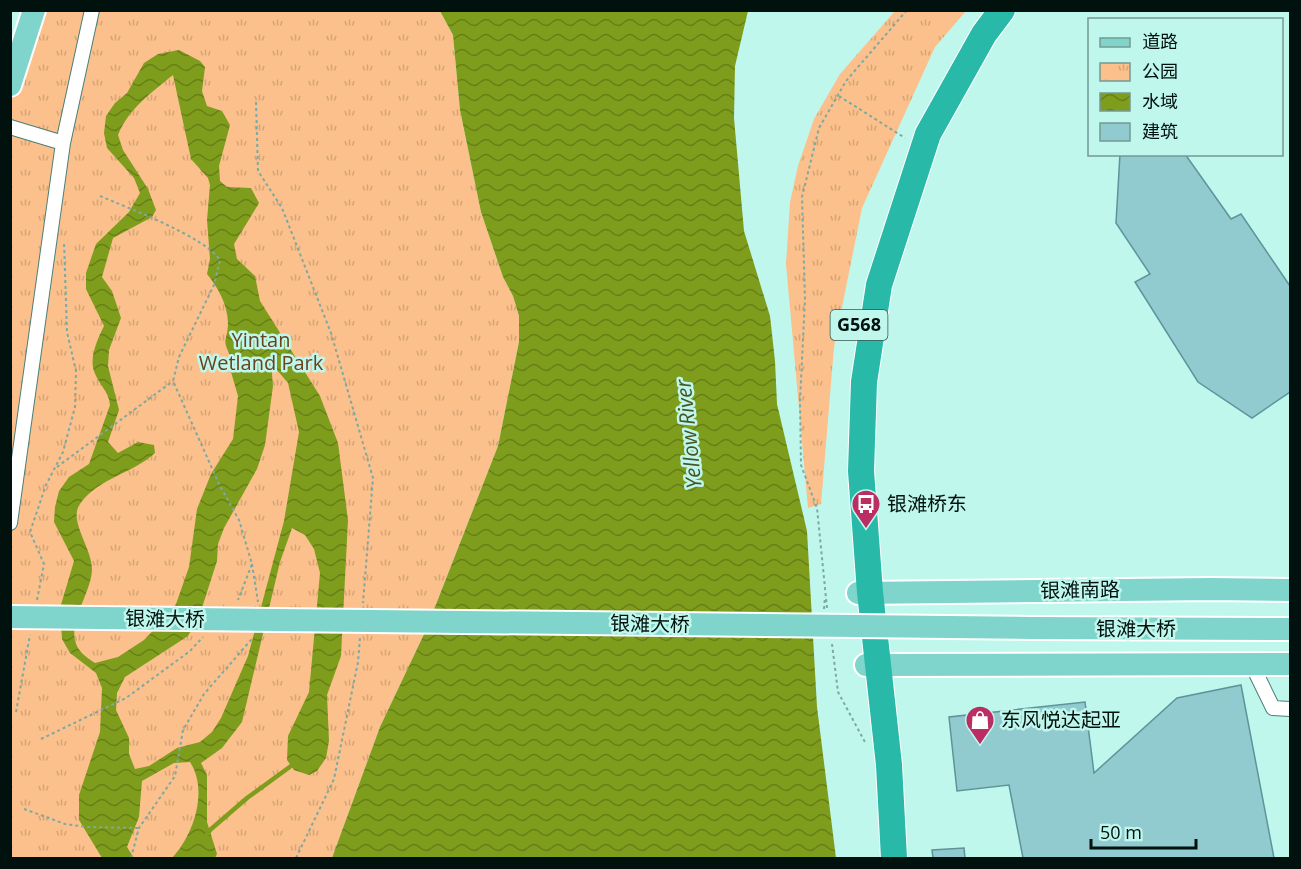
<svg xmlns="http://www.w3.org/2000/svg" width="1301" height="869" font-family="'Open Sans','Noto Sans SC',sans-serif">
	<defs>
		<pattern id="park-tufts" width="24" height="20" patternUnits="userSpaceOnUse" patternTransform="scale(1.5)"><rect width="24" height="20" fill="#fbc08b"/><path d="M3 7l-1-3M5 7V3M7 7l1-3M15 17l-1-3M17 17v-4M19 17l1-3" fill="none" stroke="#d5a477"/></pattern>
		<pattern id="water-waves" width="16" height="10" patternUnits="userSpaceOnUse" patternTransform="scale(1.5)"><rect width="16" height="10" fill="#7f9d1c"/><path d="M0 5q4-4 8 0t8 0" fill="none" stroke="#667f17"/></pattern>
	</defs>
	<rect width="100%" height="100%" fill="#bff7ed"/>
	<path fill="url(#park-tufts)" d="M 34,11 L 440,11 L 453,35 L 460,110 L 481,212 L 503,277 L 513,296 L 519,316 L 519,342 L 498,446 L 426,630 L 380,727 L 332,858 L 11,858 L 10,85 Z
		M 895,11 L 966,11 L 935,47 L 862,208 L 834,347 L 821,504 L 808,508 L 786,264 L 790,202 L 798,166 L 814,119 L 840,74 Z"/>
	<path fill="url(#water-waves)" fill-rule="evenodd" d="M 440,11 L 748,11 L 735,66 L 734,118 L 744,231 L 770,316 L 775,361 L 777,404 L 807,531 L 817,707 L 836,858 L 332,858 L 380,727 L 426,630 L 498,446 L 519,342 L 519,316 L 513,296 L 503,277 L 481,212 L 460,110 L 453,35 Z
		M 179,50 L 200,61 L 205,67 L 202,91 L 207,106 L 222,111 L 230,125 L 219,166 L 220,181 L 227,187 L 251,188 L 259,203 L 234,244 L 237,259 L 255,276 L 260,301 L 320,396 L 338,443 L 348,520 L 341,656 L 327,695 L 329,741 L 326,758 L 317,771 L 309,775 L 294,770 L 287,760 L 288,736 L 309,692 L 320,573 L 314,549 L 305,535 L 292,528 L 280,562 L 242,722 L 222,748 L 201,763 L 207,775 L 207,822 L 217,854 L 215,858 L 172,858 C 193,836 209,791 190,762 L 174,763 L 142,781 L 139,817 L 127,847 L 134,858 L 102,858 L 79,820 L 79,795 L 100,732 L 102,688 L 96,673 L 70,653 L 62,639 L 60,608 L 74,561 L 54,522 L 55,507 L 59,491 L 69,477 L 89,464 L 110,405 C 109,391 98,384 94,371 C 89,357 98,338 104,326 L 86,289 L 86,273 L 96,244 L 129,212 L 140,193 L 134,178 L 107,148 L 104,133 L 106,116 L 115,103 L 127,93 L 144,63 L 158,54 ZM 173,75 L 191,159 L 208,178 L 210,185 L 207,220 L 210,259 L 207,274 C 218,288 227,303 228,322 C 228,342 220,337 232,359 L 229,365 L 238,396 L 233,439 L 211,474 L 197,509 L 189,567 L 176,604 L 171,612 L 144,640 L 118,657 L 95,663 C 86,657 77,651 75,640 C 70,619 92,590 92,569 C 92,548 68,520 80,504 C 98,478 132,474 155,453 L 154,445 L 138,442 L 118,453 L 108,442 L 119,410 L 108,366 L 109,350 L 121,318 L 112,291 L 102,277 L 113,238 L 152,217 L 156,210 L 148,189 L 123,150 L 118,135 C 129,108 151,93 173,75 ZM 271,363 L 288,383 L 299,432 L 284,521 L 248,656 L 221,718 L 212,732 L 200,742 L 177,748 L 149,766 L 135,769 L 129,754 L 129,738 L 116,710 L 117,693 L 125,677 L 188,636 L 200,614 L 217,561 L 218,544 L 224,528 L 257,469 L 265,445 L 273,386 Z"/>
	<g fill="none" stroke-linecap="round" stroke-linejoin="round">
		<path stroke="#7f9d1c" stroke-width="4.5" d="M 207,835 L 210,830 L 247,798 L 291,766"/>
	</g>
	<path fill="#91cacf" stroke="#5d9499" stroke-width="1.5" d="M 1120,154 L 1185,154 L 1231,219 L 1241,214 L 1290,286 L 1290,392 L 1252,418 L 1198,382 L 1135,282 L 1150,274 L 1116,223 Z
		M 1241,685 L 1274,858 L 1023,858 L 1009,785 L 957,791 L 949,717 L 1085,702 L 1094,773 L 1177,698 Z
		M 964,848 L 965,858 L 933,858 L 932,850 Z"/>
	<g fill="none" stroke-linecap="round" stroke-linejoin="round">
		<g stroke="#4a7f76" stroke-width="16">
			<path id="street" d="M 10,127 L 63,143
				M 10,523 L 63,143 L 92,10
				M 1252,665 L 1273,708 L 1290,709"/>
		</g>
		<g stroke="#fff" stroke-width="26">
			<path id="primary" d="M 10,85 L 34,10
				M 858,593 L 1210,589 L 1290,590
				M 866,665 L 1290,664"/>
		</g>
		<g stroke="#fff" stroke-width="28">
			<path id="highway" d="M 894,858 L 889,765 L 870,592 L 861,471 L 864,382 L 879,285 L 928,134 L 984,34 L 1002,10"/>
		</g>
		<path stroke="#7ea8a1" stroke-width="2" stroke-dasharray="3 3" stroke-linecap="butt" d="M 839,96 L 905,138
			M 256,102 L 258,171 L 282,208 L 331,333 L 373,478 L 363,603
			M 57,467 L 173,381
			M 37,600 L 44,564 L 30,532 L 46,485 L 63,452 L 75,407 L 76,371 L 67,332 L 64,241
			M 827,608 L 817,508 L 801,465 L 800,401 L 805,299 L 802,197 L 819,128 L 846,81 L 907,10
			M 824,609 L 825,597
			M 832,644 L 838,692 L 866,744
			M 16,712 L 30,635
			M 24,809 L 65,824 L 87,827 L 139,828
			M 296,858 L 334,779 L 358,662 L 360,638"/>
		<use href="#street" stroke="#fff" stroke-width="14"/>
		<use href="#primary" stroke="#7fd5cb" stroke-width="22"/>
		<use href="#highway" stroke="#29b9a8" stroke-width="26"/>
		<g stroke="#fff" stroke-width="26" stroke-linecap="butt">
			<path id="primary-bridge" d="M 10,617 L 1032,628 L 1290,629"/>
		</g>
		<path stroke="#7ea8a1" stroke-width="2" stroke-dasharray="3 3" stroke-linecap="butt" d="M 100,196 C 128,208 205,237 220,260 L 214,285 L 179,357 L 173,381 L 219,484 L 239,520 L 252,564 L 238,600
			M 252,564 L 258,602
			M 41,739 L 126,698 L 190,651 L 203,637
			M 131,858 L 139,828 L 175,776 L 183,730 L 204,694 L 251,640 L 251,637"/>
		<use href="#primary-bridge" stroke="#7fd5cb" stroke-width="22"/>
	</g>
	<defs>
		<g id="bus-pin" transform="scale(1.5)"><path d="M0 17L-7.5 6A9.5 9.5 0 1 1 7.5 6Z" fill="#bb2e63" stroke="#bff7ed"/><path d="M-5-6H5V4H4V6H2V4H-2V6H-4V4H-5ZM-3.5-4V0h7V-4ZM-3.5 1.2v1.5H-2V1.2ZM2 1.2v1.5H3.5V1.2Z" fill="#fff"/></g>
		<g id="shop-pin" transform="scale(1.5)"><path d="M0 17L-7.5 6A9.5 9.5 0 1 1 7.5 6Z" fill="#bb2e63" stroke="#bff7ed"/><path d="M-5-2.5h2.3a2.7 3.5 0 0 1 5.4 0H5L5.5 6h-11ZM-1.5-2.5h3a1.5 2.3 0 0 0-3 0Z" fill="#fff"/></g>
	</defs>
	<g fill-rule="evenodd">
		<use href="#bus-pin" x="866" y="504"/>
		<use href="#shop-pin" x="980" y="720"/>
	</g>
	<g text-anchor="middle" stroke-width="5" stroke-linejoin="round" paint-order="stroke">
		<rect fill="#bff7ed" stroke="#395651" stroke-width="1.5" x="830.5" y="310" width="57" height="30" rx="4.5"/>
		<g font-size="18" font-weight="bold" fill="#00110e">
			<text x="859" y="331">G568</text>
		</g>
		<g font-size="20" fill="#68431e" stroke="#bff7ed">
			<text x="261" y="347">Yintan<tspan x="261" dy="23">Wetland Park</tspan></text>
		</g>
		<g font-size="20" fill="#00110e" stroke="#bff7ed" text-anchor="start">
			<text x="887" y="511">银滩桥东</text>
			<text x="1001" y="727">东风悦达起亚</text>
		</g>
		<g font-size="20" fill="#00110e" stroke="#bff7ed">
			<text transform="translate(1080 590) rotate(-1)" y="7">银滩南路</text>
			<text transform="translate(165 619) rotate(1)" y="7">银滩大桥</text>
			<text transform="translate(650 624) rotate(1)" y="7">银滩大桥</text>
			<text x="1136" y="636">银滩大桥</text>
		</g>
		<g font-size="21" font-style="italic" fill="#475525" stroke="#bff7ed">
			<text transform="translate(689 434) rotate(-96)" y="7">Yellow River</text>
		</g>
	</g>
	<rect width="1301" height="869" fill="none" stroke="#00110e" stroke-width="24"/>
	<rect x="1088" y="18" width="195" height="138" fill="#bff7ed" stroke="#739b94" stroke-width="1.5"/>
	<rect x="1100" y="38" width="30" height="9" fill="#7fd5cb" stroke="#739b94" stroke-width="1.5"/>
	<text x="1142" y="48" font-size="18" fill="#00110e">道路</text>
	<rect x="1100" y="63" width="30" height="18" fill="url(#park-tufts)" stroke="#739b94" stroke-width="1.5"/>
	<text x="1142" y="78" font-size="18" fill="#00110e">公园</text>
	<rect x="1100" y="93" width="30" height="18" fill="url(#water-waves)" stroke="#739b94" stroke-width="1.5"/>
	<text x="1142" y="108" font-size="18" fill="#00110e">水域</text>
	<rect x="1100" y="123" width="30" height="18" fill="#91cacf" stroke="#739b94" stroke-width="1.5"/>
	<text x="1142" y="138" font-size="18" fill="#00110e">建筑</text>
	<path d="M1091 839v9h105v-9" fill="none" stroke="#00110e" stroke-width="3"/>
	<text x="1100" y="839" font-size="18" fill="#00110e" stroke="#bff7ed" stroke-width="4.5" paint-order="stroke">50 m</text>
</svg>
